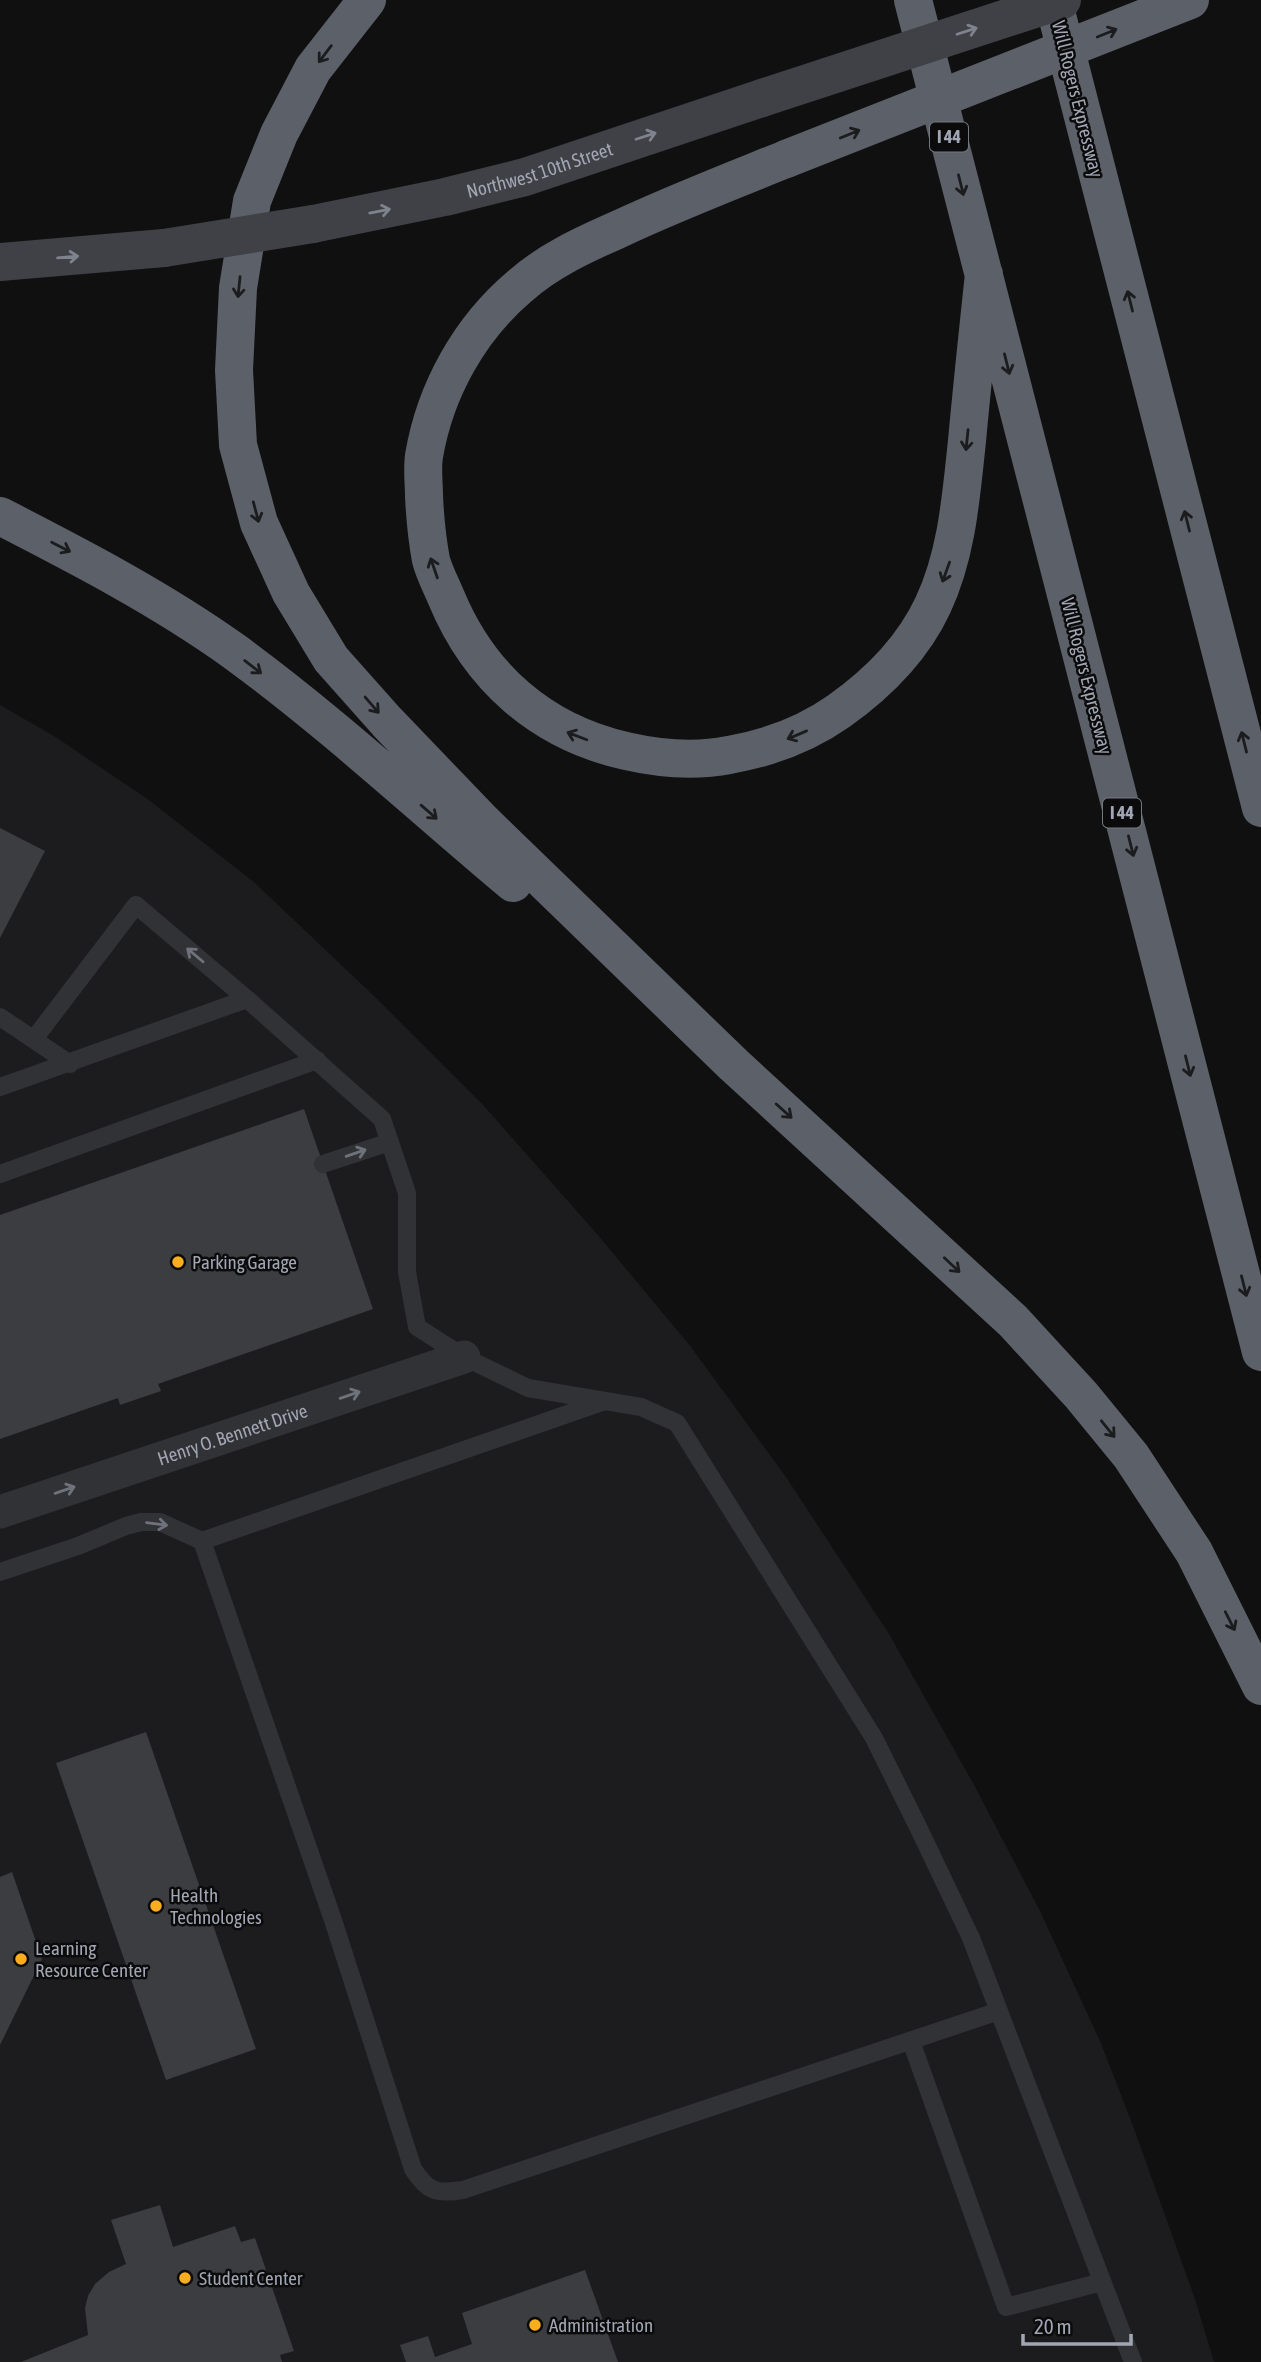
<svg xmlns="http://www.w3.org/2000/svg" width="1261" height="2362" font-family="'Asap Condensed',sans-serif">
	<rect width="100%" height="100%" fill="#101011"/>
	<path fill="#1c1c1e" d="M 0,705 L 54,736 L 149,800 L 255,883 L 374,996 L 484,1106 L 597,1234 L 691,1347 L 786,1477 L 889,1634 L 973,1783 L 1040,1911 L 1100,2041 L 1133,2126 L 1195,2299 L 1214,2362 L 0,2362 Z"/>
	<path fill="#3c3d41" d="M 0,828 L 45,851 L 0,938 Z
		M 304,1109 L 373,1309 L 158,1384 L 161,1391 L 120,1405 L 118,1398 L 0,1439 L 0,1215 Z
		M 146,1732 L 256,2049 L 166,2080 L 56,1763 Z
		M 12,1872 L 42,1959 L 0,2045 L 0,1877 Z
		M 160,2205 L 173,2247 L 235,2226 L 241,2242 L 255,2238 L 294,2351 L 280,2355 L 282,2362 L 21,2362 L 88,2335 L 85,2308 L 88,2296 L 95,2284 L 109,2272 L 126,2264 L 111,2220 Z
		M 585,2270 L 618,2362 L 406,2362 L 400,2345 L 428,2336 L 435,2357 L 472,2344 L 462,2313 Z"/>
	<g fill="none" stroke-linecap="round" stroke-linejoin="round">
		<path stroke="#313236" stroke-width="18" d="M 0,1017 L 70,1064
			M 34,1039 L 136,905 L 247,999
			M 0,1087 L 247,999 L 382,1119 L 407,1193 L 407,1272 L 417,1327 L 464,1357 L 528,1388 L 641,1407 L 677,1423 L 874,1738 L 920,1831 L 971,1938 L 1133,2362
			M 323,1164 L 390,1142
			M 0,1174 L 317,1060
			M 202,1541 L 602,1402
			M 0,1572 L 78,1546 L 126,1526 L 141,1522 L 160,1522 L 202,1541 L 333,1920 L 413,2169 C 428,2192 436,2194 463,2190 L 999,2011
			M 911,2041 L 1006,2307 L 1102,2282"/>
		<path stroke="#313236" stroke-width="33" id="s1" d="M 0,1512 L 464,1357"/>
		<g stroke="#3f4146" stroke-width="38">
			<path id="s2" d="M 313,224 L 445,197 L 525,177 L 762,98"/>
			<path d="M 0,262 L 164,248"/>
		</g>
		<path stroke="#5c6068" stroke-width="38" d="M 367,0 L 313,69 L 279,134 L 252,201 L 238,288 L 234,370 L 238,445 L 259,523 L 291,593 L 331,659 L 387,722 L 482,821 L 734,1065 L 1013,1321 L 1081,1395 L 1131,1456 L 1194,1552 L 1261,1686
			M 913,0 L 1261,1352
			M 1053,0 L 1261,808
			M 786,159 C 729,182 672,204 617,230 C 583,245 548,261 520,286 C 469,329 435,391 424,456 C 422,469 424,483 424,496 C 425,517 427,539 431,560 C 434,572 441,585 446,597 C 479,677 541,732 626,751 C 661,759 694,762 729,755 C 769,748 805,735 839,711 C 877,684 913,648 933,605 C 957,554 961,497 967,441 C 972,386 978,330 984,274
			M 0,516 C 80,557 161,599 235,652 C 332,723 421,806 513,883"/>
		<path stroke="#3f4146" stroke-width="38" d="M 762,98 L 1062,0
			M 164,248 L 313,224"/>
		<path stroke="#5c6068" stroke-width="38" d="M 786,159 L 1190,0"/>
	</g>
	<defs><path id="oneway-shaft" d="M-6 0H5M1.5-3L5.5 0L1.5 3" fill="none" stroke-width="1.6" stroke-linecap="round" stroke-linejoin="round" transform="scale(1.75)"/></defs>
	<g stroke="#7e838d">
		<use href="#oneway-shaft" transform="translate(967 31) rotate(-18)"/>
		<use href="#oneway-shaft" transform="translate(646 136) rotate(-18)"/>
		<use href="#oneway-shaft" transform="translate(380 211) rotate(-11)"/>
		<use href="#oneway-shaft" transform="translate(68 257) rotate(-5)"/>
	</g>
	<g stroke="#1b1c1e">
		<use href="#oneway-shaft" transform="translate(1107 33) rotate(-22)"/>
		<use href="#oneway-shaft" transform="translate(325 54) rotate(127)"/>
		<use href="#oneway-shaft" transform="translate(850 134) rotate(-22)"/>
		<use href="#oneway-shaft" transform="translate(961 185) rotate(76)"/>
		<use href="#oneway-shaft" transform="translate(239 287) rotate(96)"/>
		<use href="#oneway-shaft" transform="translate(1130 301) rotate(-104)"/>
		<use href="#oneway-shaft" transform="translate(1007 364) rotate(76)"/>
		<use href="#oneway-shaft" transform="translate(967 440) rotate(96)"/>
		<use href="#oneway-shaft" transform="translate(256 512) rotate(75)"/>
		<use href="#oneway-shaft" transform="translate(1187 521) rotate(-104)"/>
		<use href="#oneway-shaft" transform="translate(61 547) rotate(27)"/>
		<use href="#oneway-shaft" transform="translate(434 568) rotate(-109)"/>
		<use href="#oneway-shaft" transform="translate(946 572) rotate(110)"/>
		<use href="#oneway-shaft" transform="translate(253 667) rotate(38)"/>
		<use href="#oneway-shaft" transform="translate(372 705) rotate(49)"/>
		<use href="#oneway-shaft" transform="translate(797 735) rotate(157)"/>
		<use href="#oneway-shaft" transform="translate(577 736) rotate(-159)"/>
		<use href="#oneway-shaft" transform="translate(1244 742) rotate(-104)"/>
		<use href="#oneway-shaft" transform="translate(429 812) rotate(41)"/>
		<use href="#oneway-shaft" transform="translate(1131 846) rotate(76)"/>
		<use href="#oneway-shaft" transform="translate(1188 1066) rotate(76)"/>
		<use href="#oneway-shaft" transform="translate(784 1111) rotate(42)"/>
		<use href="#oneway-shaft" transform="translate(952 1265) rotate(43)"/>
		<use href="#oneway-shaft" transform="translate(1244 1286) rotate(76)"/>
		<use href="#oneway-shaft" transform="translate(1108 1429) rotate(51)"/>
		<use href="#oneway-shaft" transform="translate(1230 1621) rotate(63)"/>
	</g>
	<g stroke="#6e727b">
		<use href="#oneway-shaft" transform="translate(195 955) rotate(-140)"/>
		<use href="#oneway-shaft" transform="translate(356 1153) rotate(-19)"/>
		<use href="#oneway-shaft" transform="translate(350 1395) rotate(-19)"/>
		<use href="#oneway-shaft" transform="translate(65 1490) rotate(-19)"/>
		<use href="#oneway-shaft" transform="translate(157 1524) rotate(8)"/>
	</g>
	<g fill="#faae1f" stroke="#0b0b0c" stroke-width="2.5">
		<circle cx="178" cy="1262" r="7"/>
		<circle cx="156" cy="1906" r="7"/>
		<circle cx="21" cy="1959" r="7"/>
		<circle cx="185" cy="2278" r="7"/>
		<circle cx="535" cy="2325" r="7"/>
	</g>
	<g text-anchor="middle" stroke-width="5" stroke-linejoin="round" paint-order="stroke">
		<g fill="#0b0b0c" stroke="#737881" stroke-width="2">
			<rect x="930" y="122.5" width="38" height="29" rx="5"/>
			<rect x="1103" y="798.5" width="38" height="29" rx="5"/>
		</g>
		<g font-size="18" font-weight="bold" fill="#a0a6b3">
			<text x="949" y="143">I 44</text>
			<text x="1122" y="819">I 44</text>
		</g>
		<g font-size="19" fill="#a0a6b3" stroke="#0b0b0c">
			<text transform="translate(1078 99) rotate(76)" y="7">Will Rogers Expressway</text>
			<text dy="7" stroke="none"><textPath href="#s2" startOffset="233">Northwest 10th Street</textPath></text>
			<text transform="translate(1087 676) rotate(76)" y="7">Will Rogers Expressway</text>
			<text dy="7" stroke="none"><textPath href="#s1" startOffset="245">Henry O. Bennett Drive</textPath></text>
		</g>
		<g font-size="19" fill="#a0a6b3" stroke="#0b0b0c" text-anchor="start">
			<text x="192" y="1269">Parking Garage</text>
			<text x="170" y="1902">Health<tspan x="170" dy="22">Technologies</tspan></text>
			<text x="35" y="1955">Learning<tspan x="35" dy="22">Resource Center</tspan></text>
			<text x="199" y="2285">Student Center</text>
			<text x="549" y="2332">Administration</text>
		</g>
	</g>
	<path d="M1023 2334v10h108v-10" fill="none" stroke="#a0a6b3" stroke-width="3.5"/>
	<text x="1034" y="2334" font-size="21" fill="#a0a6b3" stroke="#0b0b0c" stroke-width="5" paint-order="stroke">20 m</text>
</svg>
